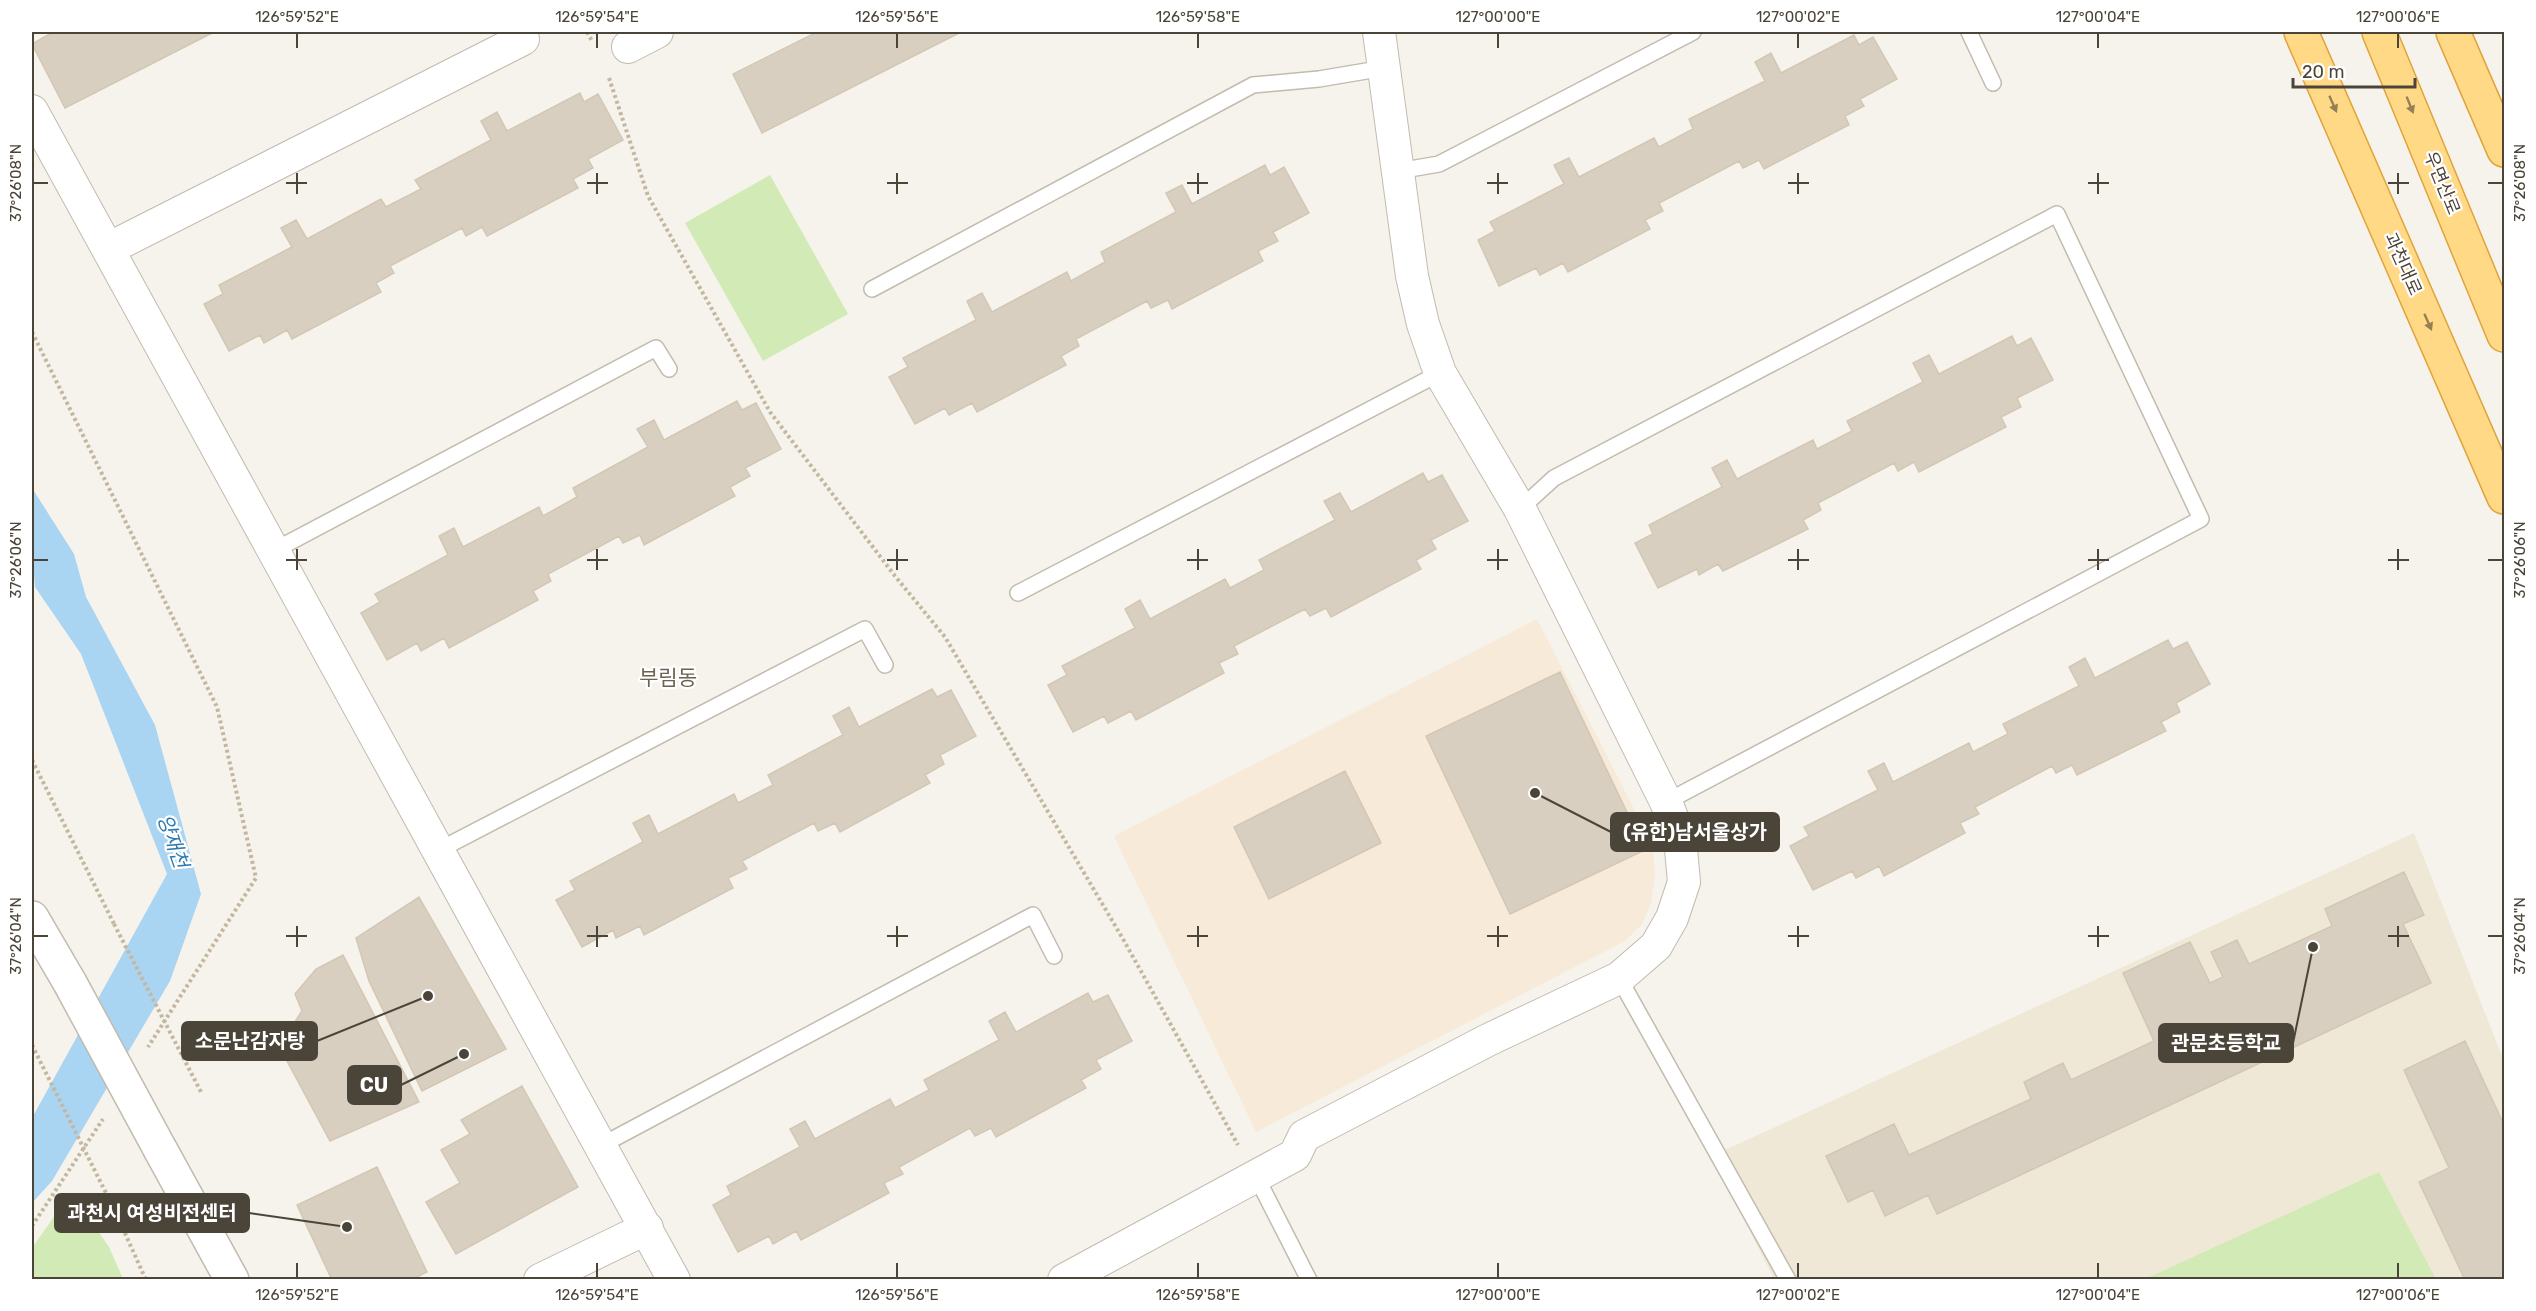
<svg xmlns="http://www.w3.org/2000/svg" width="2536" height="1311" font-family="Rubik,'Noto Sans KR',sans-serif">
	<rect width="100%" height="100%" fill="#f6f3ec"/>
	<path fill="#f7ead8" d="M 1537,619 L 1653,846 L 1655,877 L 1651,903 L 1642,924 L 1625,941 L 1256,1132 L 1114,836 Z"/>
	<path fill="#efe8d6" d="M 2414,833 L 2504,1061 L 2504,1279 L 1774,1279 L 1712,1156 Z"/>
	<path fill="#d2eab5" d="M 770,175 L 848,314 L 763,361 L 685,223 Z
		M 2379,1172 L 2436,1279 L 2145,1279 Z
		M 60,1208 L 89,1218 L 109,1247 L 123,1279 L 32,1279 L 32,1248 Z"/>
	<path fill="#a9d4f2" d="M 32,488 L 74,554 L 86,597 L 155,725 L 201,894 L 170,981 L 52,1181 L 32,1203 L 32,1118 L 167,874 L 81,654 L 35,587 L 32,545 Z"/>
	<path fill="#d8cfc1" stroke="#d3c7b4" stroke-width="1.5" d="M 53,32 L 214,32 L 65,108 L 32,44 Z
		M 817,32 L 961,32 L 762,133 L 733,74 Z
		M 1854,35 L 1859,45 L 1873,37 L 1897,79 L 1860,99 L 1864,106 L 1845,116 L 1849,125 L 1764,169 L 1759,160 L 1743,168 L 1739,161 L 1659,203 L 1663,211 L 1645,220 L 1650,229 L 1568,272 L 1563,263 L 1540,275 L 1536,268 L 1499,286 L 1478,240 L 1495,231 L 1490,222 L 1564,184 L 1554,165 L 1569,158 L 1579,177 L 1654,138 L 1659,147 L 1693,129 L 1689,119 L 1765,81 L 1755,62 L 1771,53 L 1781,73 Z
		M 580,93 L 584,102 L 598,94 L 623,140 L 588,159 L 593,168 L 573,179 L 578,188 L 487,236 L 482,227 L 466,236 L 462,228 L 390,266 L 394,273 L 376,283 L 381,292 L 292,339 L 287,330 L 264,343 L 260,335 L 229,351 L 204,304 L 223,294 L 219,285 L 292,247 L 281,228 L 296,220 L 307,239 L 381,199 L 386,207 L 421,189 L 415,180 L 491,140 L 481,121 L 497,112 L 507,131 Z
		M 1265,165 L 1270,175 L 1284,167 L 1309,213 L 1273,232 L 1278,241 L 1258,251 L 1263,261 L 1172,309 L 1168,300 L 1151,308 L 1147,301 L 1076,339 L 1079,346 L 1061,356 L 1066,365 L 977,412 L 972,403 L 949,415 L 945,408 L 915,424 L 889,377 L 908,367 L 903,358 L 976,320 L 967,301 L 982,293 L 992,312 L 1067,272 L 1071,281 L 1105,262 L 1101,252 L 1176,212 L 1166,193 L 1182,185 L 1192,204 Z
		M 2012,336 L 2017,346 L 2031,338 L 2053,380 L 2017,398 L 2021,407 L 2001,417 L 2006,427 L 1919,472 L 1914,462 L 1898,471 L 1894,463 L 1818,503 L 1821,510 L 1803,520 L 1808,529 L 1723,571 L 1718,564 L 1699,575 L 1697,569 L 1658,588 L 1635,543 L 1653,534 L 1649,525 L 1722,487 L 1712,468 L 1727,460 L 1737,479 L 1813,440 L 1817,449 L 1852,431 L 1847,421 L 1923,382 L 1913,363 L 1929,355 L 1939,374 Z
		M 737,401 L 742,410 L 756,403 L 781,449 L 745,468 L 750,476 L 730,487 L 735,496 L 644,545 L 640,535 L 623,543 L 619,536 L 548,574 L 551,581 L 533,591 L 538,600 L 449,648 L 444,638 L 421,651 L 417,643 L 387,660 L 361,613 L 380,602 L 375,594 L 448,555 L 439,536 L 454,528 L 463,547 L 539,507 L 543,516 L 577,497 L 573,488 L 648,447 L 637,429 L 654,420 L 664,440 Z
		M 1423,473 L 1428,482 L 1442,475 L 1468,521 L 1431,540 L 1436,549 L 1416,560 L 1421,569 L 1331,617 L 1326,608 L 1310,616 L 1305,609 L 1234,646 L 1238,654 L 1219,663 L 1224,673 L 1136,720 L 1131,711 L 1108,723 L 1104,716 L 1073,732 L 1048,685 L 1067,675 L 1062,666 L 1135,628 L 1125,609 L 1140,600 L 1150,619 L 1225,579 L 1230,588 L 1264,570 L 1259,560 L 1335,520 L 1324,501 L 1340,493 L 1351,512 Z
		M 2168,640 L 2173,649 L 2187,642 L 2210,684 L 2176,703 L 2180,712 L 2161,722 L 2166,731 L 2077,775 L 2072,765 L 2056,773 L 2052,766 L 1975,807 L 1979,814 L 1960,823 L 1965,833 L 1884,876 L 1879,866 L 1856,878 L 1852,871 L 1813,890 L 1790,846 L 1809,836 L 1804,827 L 1878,790 L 1868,771 L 1884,763 L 1893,782 L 1969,743 L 1973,752 L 2008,734 L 2003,724 L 2079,686 L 2069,667 L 2085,658 L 2095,678 Z
		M 1560,672 L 1645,850 L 1510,914 L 1426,736 Z
		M 932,689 L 937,697 L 951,690 L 976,736 L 940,755 L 944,764 L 925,775 L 930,783 L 840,832 L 835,823 L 818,831 L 814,823 L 742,861 L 747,869 L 728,878 L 733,888 L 644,935 L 640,926 L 616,938 L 613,930 L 582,947 L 556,900 L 575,890 L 570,881 L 643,842 L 633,823 L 649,815 L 658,834 L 734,794 L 738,803 L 773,785 L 768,775 L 843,735 L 833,716 L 849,707 L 859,727 Z
		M 1345,771 L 1381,843 L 1269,899 L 1234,827 Z
		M 2404,872 L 2424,915 L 2403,924 L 2431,983 L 1937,1214 L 1928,1195 L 1885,1216 L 1873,1190 L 1848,1202 L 1826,1156 L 1894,1124 L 1909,1155 L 2031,1099 L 2024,1082 L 2063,1063 L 2071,1080 L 2154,1041 L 2123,973 L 2190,942 L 2210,983 L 2223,977 L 2211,952 L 2237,940 L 2249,964 L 2332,926 L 2325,909 Z
		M 419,897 L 506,1049 L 422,1091 L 369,981 L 356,938 Z
		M 343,955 L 419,1102 L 330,1141 L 279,1046 L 302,1011 L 295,994 L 316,969 Z
		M 1088,993 L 1093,1002 L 1108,995 L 1132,1041 L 1096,1060 L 1101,1069 L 1081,1080 L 1086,1088 L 996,1137 L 991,1128 L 975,1136 L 970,1128 L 899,1167 L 903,1174 L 884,1183 L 889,1193 L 801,1240 L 796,1231 L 773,1244 L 769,1236 L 738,1252 L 713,1205 L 731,1195 L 727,1186 L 800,1147 L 790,1129 L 805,1121 L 815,1139 L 890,1099 L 895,1108 L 929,1090 L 924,1080 L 999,1040 L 989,1021 L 1005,1012 L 1016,1032 Z
		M 2465,1041 L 2504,1125 L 2504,1280 L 2465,1280 L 2419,1182 L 2449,1168 L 2404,1070 Z
		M 522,1086 L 578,1187 L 456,1254 L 426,1202 L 460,1183 L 441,1150 L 470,1134 L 461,1120 Z
		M 377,1167 L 427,1272 L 411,1280 L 332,1280 L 297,1205 Z"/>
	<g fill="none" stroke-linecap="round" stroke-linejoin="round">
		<g stroke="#c2bbae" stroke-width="18">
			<path id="service" d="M 1969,32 L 1993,83
				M 1398,171 L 1439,164 L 1693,32
				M 872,289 L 1253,85 L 1319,79 L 1384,68
				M 1520,509 L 1554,478 L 2057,214 L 2201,519 L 1666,802
				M 275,550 L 656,348 L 669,369
				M 1018,593 L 1440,373
				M 439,850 L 865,629 L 885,665
				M 1619,978 L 1788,1280
				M 602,1145 L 1033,915 L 1054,956
				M 1256,1176 L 1309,1280"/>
		</g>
		<g stroke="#c2bbae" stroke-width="34">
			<path id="minor" d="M 628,47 L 657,32
				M 32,111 L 674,1280
				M 108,249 L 523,39
				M 540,1280 L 647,1228
				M 1064,1280 L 1295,1155 L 1304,1136 L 1488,1040 L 1619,978 L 1656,946 L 1672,918 L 1684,882 L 1680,838 L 1666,802 L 1520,509 L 1440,373 L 1423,324 L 1412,276 L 1379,32"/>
		</g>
		<g stroke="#c2bbae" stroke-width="36">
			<path id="tertiary" d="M 32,918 L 70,983
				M 160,1149 L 232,1280"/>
		</g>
		<g stroke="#e0a43c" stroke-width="36">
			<path id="trunk" d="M 2301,32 L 2504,497
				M 2379,32 L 2504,335
				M 2453,32 L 2504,150"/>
		</g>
		<path stroke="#c4b79f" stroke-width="4" stroke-dasharray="3 3" stroke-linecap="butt" d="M 587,32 L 592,41
			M 609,78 L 648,196 L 770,412 L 895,576 L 945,637 L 1123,939 L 1238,1145
			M 32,332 L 217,707 L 256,878 L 148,1047
			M 32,760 L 114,924
			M 115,1211 L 146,1280
			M 32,1226 L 103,1119"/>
		<use href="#service" stroke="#fff" stroke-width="15"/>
		<use href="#minor" stroke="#fff" stroke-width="32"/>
		<use href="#tertiary" stroke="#fff" stroke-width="33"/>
		<use href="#trunk" stroke="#ffd985" stroke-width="33"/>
		<g stroke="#c2bbae" stroke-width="36" stroke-linecap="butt">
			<path id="tertiary-bridge" d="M 70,983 L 160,1149"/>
		</g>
		<path stroke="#c4b79f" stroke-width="4" stroke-dasharray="3 3" stroke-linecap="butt" d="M 114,924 L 201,1092
			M 32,1045 L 115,1211"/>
		<use href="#tertiary-bridge" stroke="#fff" stroke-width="33"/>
	</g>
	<defs><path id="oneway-solid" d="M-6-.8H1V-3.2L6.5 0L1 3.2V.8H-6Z" transform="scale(1.5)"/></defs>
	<g fill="#938057">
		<use href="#oneway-solid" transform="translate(2333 104) rotate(66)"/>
		<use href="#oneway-solid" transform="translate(2410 105) rotate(68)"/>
		<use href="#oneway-solid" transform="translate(2428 322) rotate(66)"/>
	</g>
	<path fill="none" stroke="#4b4439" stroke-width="2" d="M 297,33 L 297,48M 597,33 L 597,48M 897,33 L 897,48M 1198,33 L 1198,48M 1498,33 L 1498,48M 1798,33 L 1798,48M 2098,33 L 2098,48M 2398,33 L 2398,48M 297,173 L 297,194M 597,173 L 597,194M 897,173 L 897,194M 1198,173 L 1198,194M 1498,173 L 1498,194M 1798,173 L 1798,194M 2098,173 L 2098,194M 2398,173 L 2398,194M 33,183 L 48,183M 286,183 L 307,183M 587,183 L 608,183M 887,183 L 908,183M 1187,183 L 1208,183M 1487,183 L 1508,183M 1788,183 L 1809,183M 2088,183 L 2109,183M 2388,183 L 2409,183M 2488,183 L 2503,183M 297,549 L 297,570M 597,549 L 597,570M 897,549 L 897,570M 1198,549 L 1198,570M 1498,549 L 1498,570M 1798,549 L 1798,570M 2098,549 L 2098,570M 2398,549 L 2398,570M 33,560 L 48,560M 286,560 L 307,560M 587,560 L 608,560M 887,560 L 908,560M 1187,560 L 1208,560M 1487,560 L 1508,560M 1788,560 L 1809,560M 2088,560 L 2109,560M 2388,560 L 2409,560M 2488,560 L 2503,560M 297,926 L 297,947M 597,926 L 597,947M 897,926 L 897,947M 1198,926 L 1198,947M 1498,926 L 1498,947M 1798,926 L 1798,947M 2098,926 L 2098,947M 2398,926 L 2398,947M 33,936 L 48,936M 286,936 L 307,936M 587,936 L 608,936M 887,936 L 908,936M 1187,936 L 1208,936M 1487,936 L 1508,936M 1788,936 L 1809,936M 2088,936 L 2109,936M 2388,936 L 2409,936M 2488,936 L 2503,936M 297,1263 L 297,1278M 597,1263 L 597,1278M 897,1263 L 897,1278M 1198,1263 L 1198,1278M 1498,1263 L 1498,1278M 1798,1263 L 1798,1278M 2098,1263 L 2098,1278M 2398,1263 L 2398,1278"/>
	<g text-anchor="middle" stroke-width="4.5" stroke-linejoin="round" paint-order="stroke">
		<g font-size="18" fill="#4b4439" stroke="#fff">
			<text transform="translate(2442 183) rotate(68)" y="6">우면산로</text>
			<text transform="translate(2403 264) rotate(66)" y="6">과천대로</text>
		</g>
		<g font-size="20" font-style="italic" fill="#2e7ab2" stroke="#fff">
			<text transform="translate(173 841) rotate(71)" y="7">양재천</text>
		</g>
		<g font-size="21" fill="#6e6250" stroke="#fff">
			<text x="668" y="685">부림동</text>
		</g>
	</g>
	<path fill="none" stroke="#4b4439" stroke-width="2" d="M1535 793L1611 832M428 996L317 1041M2313 947L2293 1043M464 1054L401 1085M347 1227L249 1213"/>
	<g fill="#4b4439" stroke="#fff" stroke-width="2">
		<circle cx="1535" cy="793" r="6"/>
		<circle cx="428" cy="996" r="6"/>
		<circle cx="2313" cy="947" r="6"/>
		<circle cx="464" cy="1054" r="6"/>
		<circle cx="347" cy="1227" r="6"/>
	</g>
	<g fill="#4b4439" stroke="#4b4439" stroke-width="2">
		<rect x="1611" y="813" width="168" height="38" rx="6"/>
		<rect x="182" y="1022" width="135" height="38" rx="6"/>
		<rect x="2159" y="1024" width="134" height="38" rx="6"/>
		<rect x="348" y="1066" width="53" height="38" rx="6"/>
		<rect x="55" y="1194" width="194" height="38" rx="6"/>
	</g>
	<g font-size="20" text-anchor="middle" font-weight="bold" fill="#fff">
		<text x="1695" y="839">(유한)남서울상가</text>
		<text x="250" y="1048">소문난감자탕</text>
		<text x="2226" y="1050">관문초등학교</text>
		<text x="374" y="1092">CU</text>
		<text x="152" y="1220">과천시 여성비전센터</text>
	</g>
	<rect width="2536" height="1311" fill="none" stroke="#ffffff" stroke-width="66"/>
	<path d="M2293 78v9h122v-9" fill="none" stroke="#4b4439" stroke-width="3"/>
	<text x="2302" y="78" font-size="18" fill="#4b4439" stroke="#ffffff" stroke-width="4.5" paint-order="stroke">20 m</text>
	<rect x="33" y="33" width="2470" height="1245" fill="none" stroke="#4b4439" stroke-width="2"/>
	<g font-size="15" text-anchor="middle" fill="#4b4439">
		<text x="297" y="22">126°59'52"E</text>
		<text x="597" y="22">126°59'54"E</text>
		<text x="897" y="22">126°59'56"E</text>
		<text x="1198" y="22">126°59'58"E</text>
		<text x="1498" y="22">127°00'00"E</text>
		<text x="1798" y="22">127°00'02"E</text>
		<text x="2098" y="22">127°00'04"E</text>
		<text x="2398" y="22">127°00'06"E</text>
		<text transform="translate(16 183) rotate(-90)" y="5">37°26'08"N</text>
		<text transform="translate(2520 183) rotate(-90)" y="5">37°26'08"N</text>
		<text transform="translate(16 560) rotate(-90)" y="5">37°26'06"N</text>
		<text transform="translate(2520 560) rotate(-90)" y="5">37°26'06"N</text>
		<text transform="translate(16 936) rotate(-90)" y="5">37°26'04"N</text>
		<text transform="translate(2520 936) rotate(-90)" y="5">37°26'04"N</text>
		<text x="297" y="1300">126°59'52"E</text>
		<text x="597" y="1300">126°59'54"E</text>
		<text x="897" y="1300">126°59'56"E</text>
		<text x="1198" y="1300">126°59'58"E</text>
		<text x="1498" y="1300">127°00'00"E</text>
		<text x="1798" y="1300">127°00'02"E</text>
		<text x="2098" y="1300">127°00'04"E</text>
		<text x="2398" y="1300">127°00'06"E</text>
	</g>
</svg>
